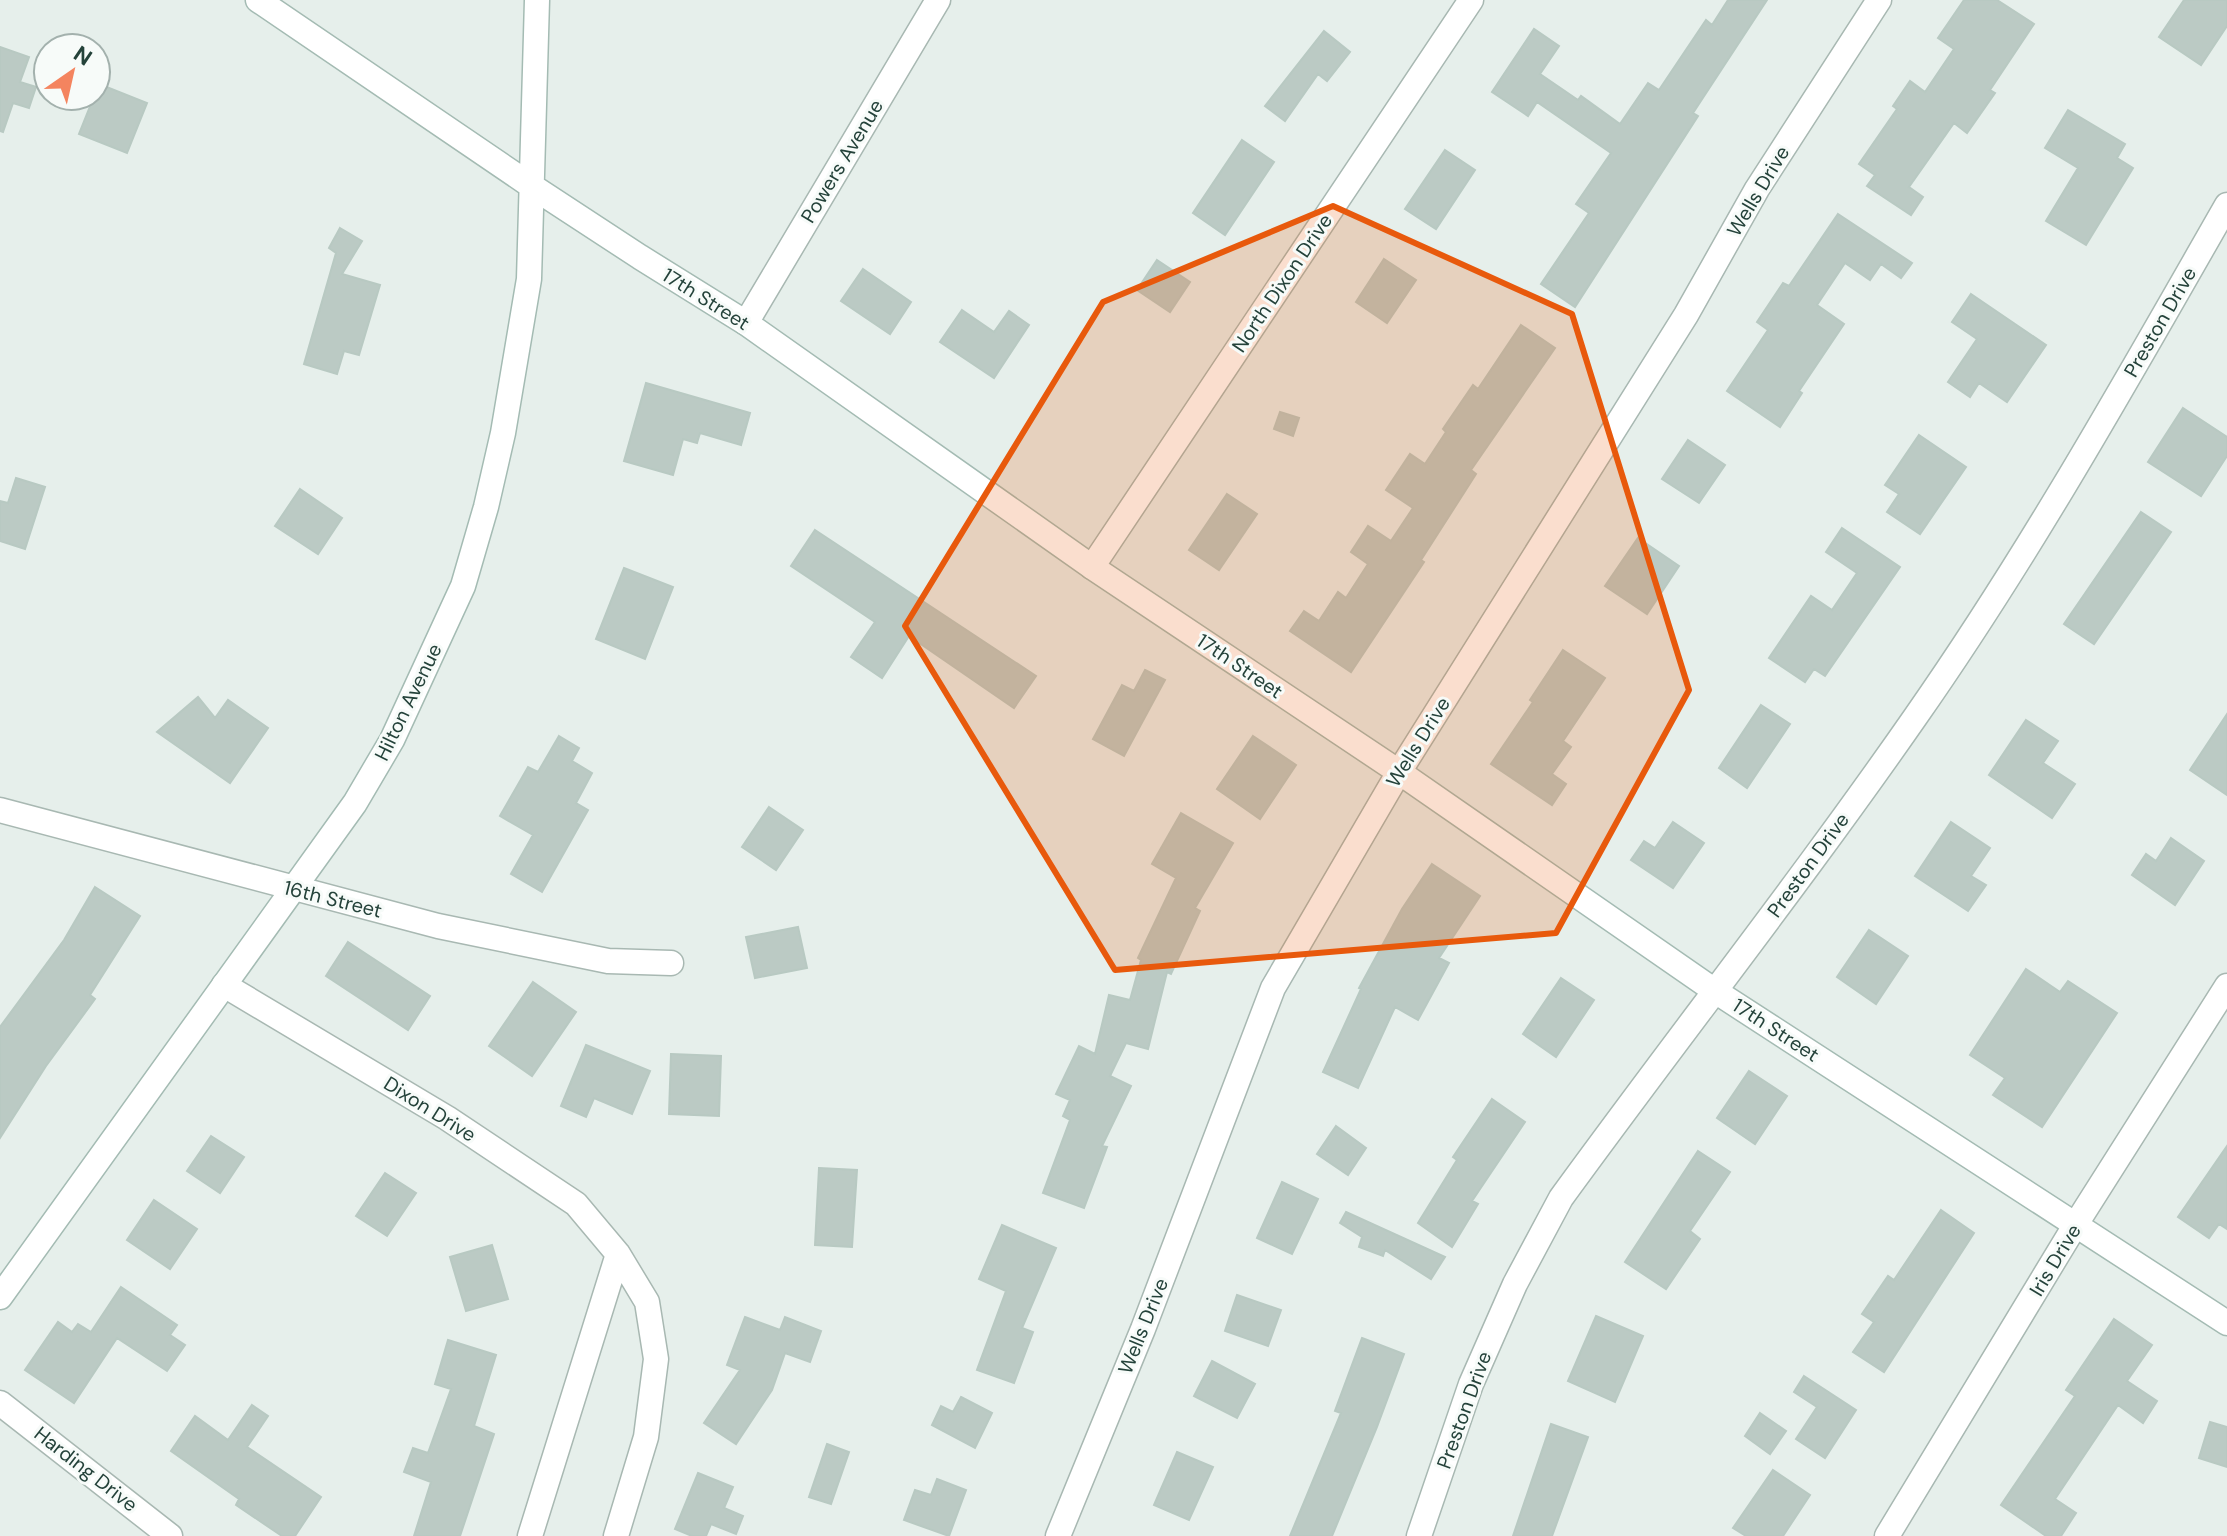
<svg xmlns="http://www.w3.org/2000/svg" width="2227" height="1536" font-family="'DM Sans',sans-serif">
	<rect width="100%" height="100%" fill="#e6efeb"/>
	<path fill="#bbcac4" stroke="#b8c9c2" stroke-width="2" d="M 1728,0 L 1767,0 L 1693,113 L 1698,116 L 1575,307 L 1541,284 L 1589,213 L 1576,204 L 1611,153 L 1537,102 L 1528,116 L 1492,92 L 1534,29 L 1559,46 L 1540,74 L 1578,100 L 1581,96 L 1620,124 L 1648,83 L 1659,90 L 1706,20 L 1712,25 Z
		M 1964,0 L 1997,0 L 2034,24 L 1990,90 L 1995,93 L 1967,133 L 1954,123 L 1909,187 L 1923,197 L 1911,215 L 1867,186 L 1875,175 L 1859,164 L 1897,109 L 1893,106 L 1910,81 L 1925,92 L 1954,49 L 1938,38 Z
		M 2184,0 L 2227,0 L 2227,26 L 2201,65 L 2159,37 Z
		M 1324,31 L 1350,52 L 1327,81 L 1318,74 L 1285,121 L 1265,106 Z
		M 0,47 L 29,57 L 20,82 L 36,87 L 29,108 L 13,103 L 3,132 L 0,131 Z
		M 99,84 L 147,103 L 127,153 L 79,134 Z
		M 2068,110 L 2125,144 L 2117,158 L 2133,168 L 2086,245 L 2046,221 L 2078,168 L 2045,148 Z
		M 1242,140 L 1274,162 L 1225,235 L 1193,213 Z
		M 1445,150 L 1475,170 L 1436,229 L 1405,209 Z
		M 1838,214 L 1912,263 L 1901,278 L 1881,264 L 1870,280 L 1845,263 L 1817,305 L 1844,324 L 1799,391 L 1802,393 L 1780,427 L 1727,391 L 1768,330 L 1757,322 L 1783,283 L 1789,286 Z
		M 340,228 L 362,241 L 342,274 L 380,285 L 359,355 L 344,351 L 337,374 L 304,364 L 336,253 L 329,248 Z
		M 1384,259 L 1416,280 L 1387,323 L 1356,302 Z
		M 1157,260 L 1190,282 L 1170,312 L 1137,290 Z
		M 863,269 L 911,302 L 890,334 L 841,301 Z
		M 1971,294 L 2046,345 L 2007,402 L 1979,383 L 1970,397 L 1948,382 L 1977,339 L 1952,322 Z
		M 962,310 L 994,332 L 1009,311 L 1029,325 L 994,378 L 940,342 Z
		M 1521,325 L 1555,348 L 1471,470 L 1476,474 L 1421,560 L 1424,562 L 1351,672 L 1290,631 L 1304,611 L 1319,621 L 1338,592 L 1346,598 L 1368,564 L 1351,552 L 1368,526 L 1391,541 L 1413,508 L 1386,490 L 1410,454 L 1425,464 L 1446,432 L 1443,429 L 1473,385 L 1478,389 Z
		M 646,383 L 750,413 L 741,445 L 700,433 L 697,443 L 683,439 L 673,475 L 624,461 Z
		M 2183,408 L 2227,437 L 2227,456 L 2201,496 L 2148,462 Z
		M 1280,412 L 1299,418 L 1293,436 L 1274,429 Z
		M 1919,435 L 1966,467 L 1920,534 L 1887,512 L 1899,494 L 1885,485 Z
		M 1688,440 L 1725,465 L 1699,503 L 1662,479 Z
		M 16,478 L 45,487 L 25,549 L 0,541 L 0,501 L 8,503 Z
		M 300,489 L 342,518 L 318,554 L 275,526 Z
		M 1227,494 L 1257,514 L 1219,570 L 1189,550 Z
		M 2141,512 L 2171,532 L 2094,644 L 2064,624 Z
		M 1842,528 L 1900,567 L 1825,676 L 1814,669 L 1805,682 L 1769,658 L 1811,596 L 1832,610 L 1857,573 L 1826,552 Z
		M 815,530 L 1036,676 L 1014,708 L 909,636 L 882,678 L 851,657 L 875,622 L 791,566 Z
		M 1638,538 L 1679,566 L 1647,614 L 1605,586 Z
		M 624,568 L 673,587 L 645,659 L 596,639 Z
		M 1563,650 L 1605,678 L 1563,741 L 1571,747 L 1552,774 L 1566,784 L 1552,805 L 1491,764 L 1533,702 L 1530,700 Z
		M 1145,670 L 1165,680 L 1124,756 L 1093,739 L 1122,685 L 1134,691 Z
		M 198,697 L 215,718 L 228,700 L 268,728 L 230,783 L 157,732 Z
		M 1761,705 L 1790,724 L 1747,788 L 1719,768 Z
		M 2227,714 L 2227,795 L 2190,770 Z
		M 2026,720 L 2058,741 L 2043,763 L 2075,784 L 2052,818 L 1989,775 Z
		M 559,736 L 579,748 L 572,761 L 592,773 L 576,803 L 588,810 L 542,892 L 511,874 L 533,835 L 500,816 L 528,767 L 538,772 Z
		M 1253,736 L 1296,765 L 1260,819 L 1217,789 Z
		M 769,807 L 803,830 L 776,870 L 742,847 Z
		M 1181,813 L 1233,843 L 1195,908 L 1200,911 L 1171,974 L 1167,972 L 1148,1049 L 1126,1043 L 1110,1076 L 1131,1086 L 1102,1146 L 1107,1147 L 1084,1208 L 1043,1193 L 1070,1120 L 1063,1116 L 1070,1100 L 1056,1094 L 1079,1046 L 1095,1054 L 1109,995 L 1130,1000 L 1141,960 L 1138,958 L 1176,878 L 1152,864 Z
		M 1673,822 L 1704,843 L 1673,888 L 1631,860 L 1644,841 L 1655,848 Z
		M 1951,822 L 1990,848 L 1971,876 L 1986,885 L 1968,911 L 1915,876 Z
		M 2171,838 L 2204,861 L 2175,905 L 2132,875 L 2146,854 L 2156,861 Z
		M 1432,864 L 1480,896 L 1439,958 L 1449,963 L 1418,1020 L 1395,1007 L 1358,1088 L 1323,1072 L 1361,989 L 1359,988 L 1402,909 Z
		M 95,887 L 140,916 L 90,995 L 95,999 L 46,1066 L 0,1138 L 0,1027 L 64,940 Z
		M 798,927 L 807,968 L 755,978 L 746,937 Z
		M 1869,930 L 1908,956 L 1876,1004 L 1837,977 Z
		M 348,942 L 430,996 L 408,1030 L 326,976 Z
		M 2026,969 L 2060,992 L 2068,981 L 2117,1013 L 2042,1127 L 1993,1095 L 2005,1078 L 1970,1055 Z
		M 1561,978 L 1594,1000 L 1556,1057 L 1523,1034 Z
		M 533,982 L 576,1012 L 532,1076 L 489,1046 Z
		M 586,1045 L 650,1071 L 632,1114 L 594,1098 L 586,1117 L 561,1106 Z
		M 671,1054 L 721,1056 L 719,1116 L 669,1114 Z
		M 1749,1071 L 1787,1096 L 1755,1144 L 1717,1118 Z
		M 1492,1099 L 1525,1122 L 1472,1201 L 1478,1204 L 1452,1247 L 1418,1223 L 1457,1160 L 1453,1157 Z
		M 1336,1126 L 1366,1148 L 1348,1175 L 1317,1154 Z
		M 211,1136 L 244,1157 L 220,1193 L 187,1171 Z
		M 2227,1146 L 2227,1229 L 2219,1224 L 2209,1238 L 2178,1217 Z
		M 1698,1151 L 1730,1172 L 1690,1231 L 1700,1239 L 1666,1289 L 1625,1262 Z
		M 819,1168 L 857,1170 L 852,1247 L 815,1245 Z
		M 385,1173 L 416,1193 L 387,1236 L 356,1216 Z
		M 1282,1182 L 1318,1199 L 1292,1254 L 1257,1238 Z
		M 154,1200 L 197,1229 L 170,1269 L 127,1240 Z
		M 1941,1210 L 1974,1233 L 1884,1372 L 1853,1352 L 1874,1322 L 1862,1314 L 1888,1276 L 1894,1280 Z
		M 1346,1212 L 1445,1257 L 1431,1279 L 1385,1250 L 1383,1256 L 1359,1247 L 1362,1237 L 1340,1223 Z
		M 1002,1225 L 1056,1248 L 1022,1328 L 1033,1332 L 1014,1383 L 977,1370 L 1006,1291 L 979,1279 Z
		M 492,1245 L 508,1299 L 466,1311 L 450,1257 Z
		M 121,1287 L 177,1325 L 170,1335 L 185,1345 L 167,1371 L 117,1338 L 74,1403 L 25,1370 L 58,1322 L 72,1332 L 78,1324 L 91,1332 Z
		M 1237,1295 L 1281,1310 L 1268,1346 L 1225,1331 Z
		M 1596,1316 L 1643,1336 L 1615,1402 L 1568,1381 Z
		M 745,1317 L 780,1330 L 785,1317 L 821,1331 L 810,1362 L 785,1353 L 772,1390 L 736,1444 L 704,1423 L 740,1370 L 727,1365 Z
		M 2114,1319 L 2152,1345 L 2127,1381 L 2157,1401 L 2143,1423 L 2118,1405 L 2055,1499 L 2076,1513 L 2061,1536 L 2046,1536 L 2001,1505 L 2075,1396 L 2066,1390 Z
		M 1362,1338 L 1404,1354 L 1377,1427 L 1332,1536 L 1290,1536 L 1341,1413 L 1335,1411 Z
		M 448,1340 L 496,1355 L 474,1426 L 494,1434 L 460,1536 L 414,1536 L 431,1482 L 404,1472 L 413,1448 L 428,1453 L 451,1389 L 435,1384 Z
		M 1212,1361 L 1255,1384 L 1237,1418 L 1194,1396 Z
		M 1804,1376 L 1856,1410 L 1825,1458 L 1796,1439 L 1817,1407 L 1794,1392 Z
		M 961,1397 L 992,1413 L 975,1448 L 932,1425 L 941,1406 L 953,1412 Z
		M 252,1405 L 268,1416 L 247,1447 L 321,1497 L 295,1536 L 282,1536 L 236,1505 L 239,1499 L 171,1451 L 195,1416 L 228,1440 Z
		M 1760,1413 L 1786,1431 L 1770,1454 L 1745,1436 Z
		M 2210,1422 L 2227,1427 L 2227,1467 L 2199,1458 Z
		M 1551,1424 L 1588,1437 L 1552,1536 L 1513,1536 Z
		M 827,1444 L 849,1452 L 831,1504 L 809,1497 Z
		M 1177,1452 L 1213,1467 L 1189,1520 L 1154,1505 Z
		M 1773,1470 L 1810,1495 L 1783,1536 L 1746,1536 L 1733,1528 Z
		M 698,1473 L 733,1487 L 724,1508 L 743,1516 L 736,1534 L 711,1524 L 706,1536 L 692,1536 L 675,1529 Z
		M 937,1479 L 966,1490 L 949,1536 L 904,1520 L 915,1490 L 931,1495 Z"/>
	<g fill="none" stroke-linecap="round" stroke-linejoin="round">
		<g stroke="#a8b8b2" stroke-width="27">
			<path id="street" d="M 746,323 L 938,0
				M 1092,567 L 1471,0
				M 0,810 L 438,926 L 608,961 L 671,963
				M 224,985 L 447,1118 L 576,1204 L 618,1254 L 647,1302 L 656,1359 L 646,1437 L 616,1536
				M 0,1403 L 170,1536
				M 530,1536 L 618,1254
				M 1058,1536 L 1143,1329 L 1273,988 L 1399,772 L 1686,315 L 1757,189 L 1879,0
				M 1419,1536 L 1471,1384 L 1515,1284 L 1561,1198 C 1678,1037 1802,880 1916,716 C 2030,553 2128,378 2227,205
				M 1887,1536 L 2076,1224 L 2227,986"/>
		</g>
		<g stroke="#a4bbb3" stroke-width="27">
			<path id="secondary" d="M 258,0 L 533,187 L 640,257 L 746,323 L 1092,567 L 1399,772 L 1715,991 L 2227,1323
				M 0,1297 L 355,803 L 392,740 L 463,586 L 486,507 L 503,433 L 529,279 L 537,0"/>
		</g>
		<use href="#street" stroke="#fff" stroke-width="24"/>
		<use href="#secondary" stroke="#fff" stroke-width="24"/>
	</g>
	<path fill="#e8590c" fill-opacity="0.2" stroke="#e8590c" stroke-width="6" stroke-linejoin="round" d="M 1333,206 L 1572,314 L 1689,690 L 1556,933 L 1115,970 L 905,626 L 1103,302 Z"/>
	<g text-anchor="middle" stroke-width="6" stroke-linejoin="round" paint-order="stroke">
		<g font-size="20" fill="#24423a" stroke="#f7fbf9">
			<text transform="translate(842 161) rotate(-59)" y="7">Powers Avenue</text>
			<text transform="translate(1758 191) rotate(-59)" y="7">Wells Drive</text>
			<text transform="translate(1282 283) rotate(-56)" y="7">North Dixon Drive</text>
			<text transform="translate(706 299) rotate(32)" y="7">17th Street</text>
			<text transform="translate(2160 322) rotate(-60)" y="7">Preston Drive</text>
			<text transform="translate(1240 666) rotate(34)" y="7">17th Street</text>
			<text transform="translate(408 702) rotate(-64)" y="7">Hilton Avenue</text>
			<text transform="translate(1418 742) rotate(-58)" y="7">Wells Drive</text>
			<text transform="translate(1808 865) rotate(-54)" y="7">Preston Drive</text>
			<text transform="translate(333 899) rotate(14)" y="7">16th Street</text>
			<text transform="translate(1776 1030) rotate(33)" y="7">17th Street</text>
			<text transform="translate(430 1109) rotate(32)" y="7">Dixon Drive</text>
			<text transform="translate(2055 1260) rotate(-59)" y="7">Iris Drive</text>
			<text transform="translate(1143 1326) rotate(-68)" y="7">Wells Drive</text>
			<text transform="translate(1464 1410) rotate(-70)" y="7">Preston Drive</text>
			<text transform="translate(86 1469) rotate(38)" y="7">Harding Drive</text>
		</g>
	</g>
	<g transform="translate(72 72) rotate(34)"><circle r="38" fill="#f7fbf9" stroke="#a3b1ad" stroke-width="2"/>
	<path d="M0-6L14 30L0 20L-14 30Z" fill="#f4845f"/>
	<text y="-12" font-size="22" font-weight="bold" text-anchor="middle" fill="#24423a">N</text>
	</g>
</svg>
